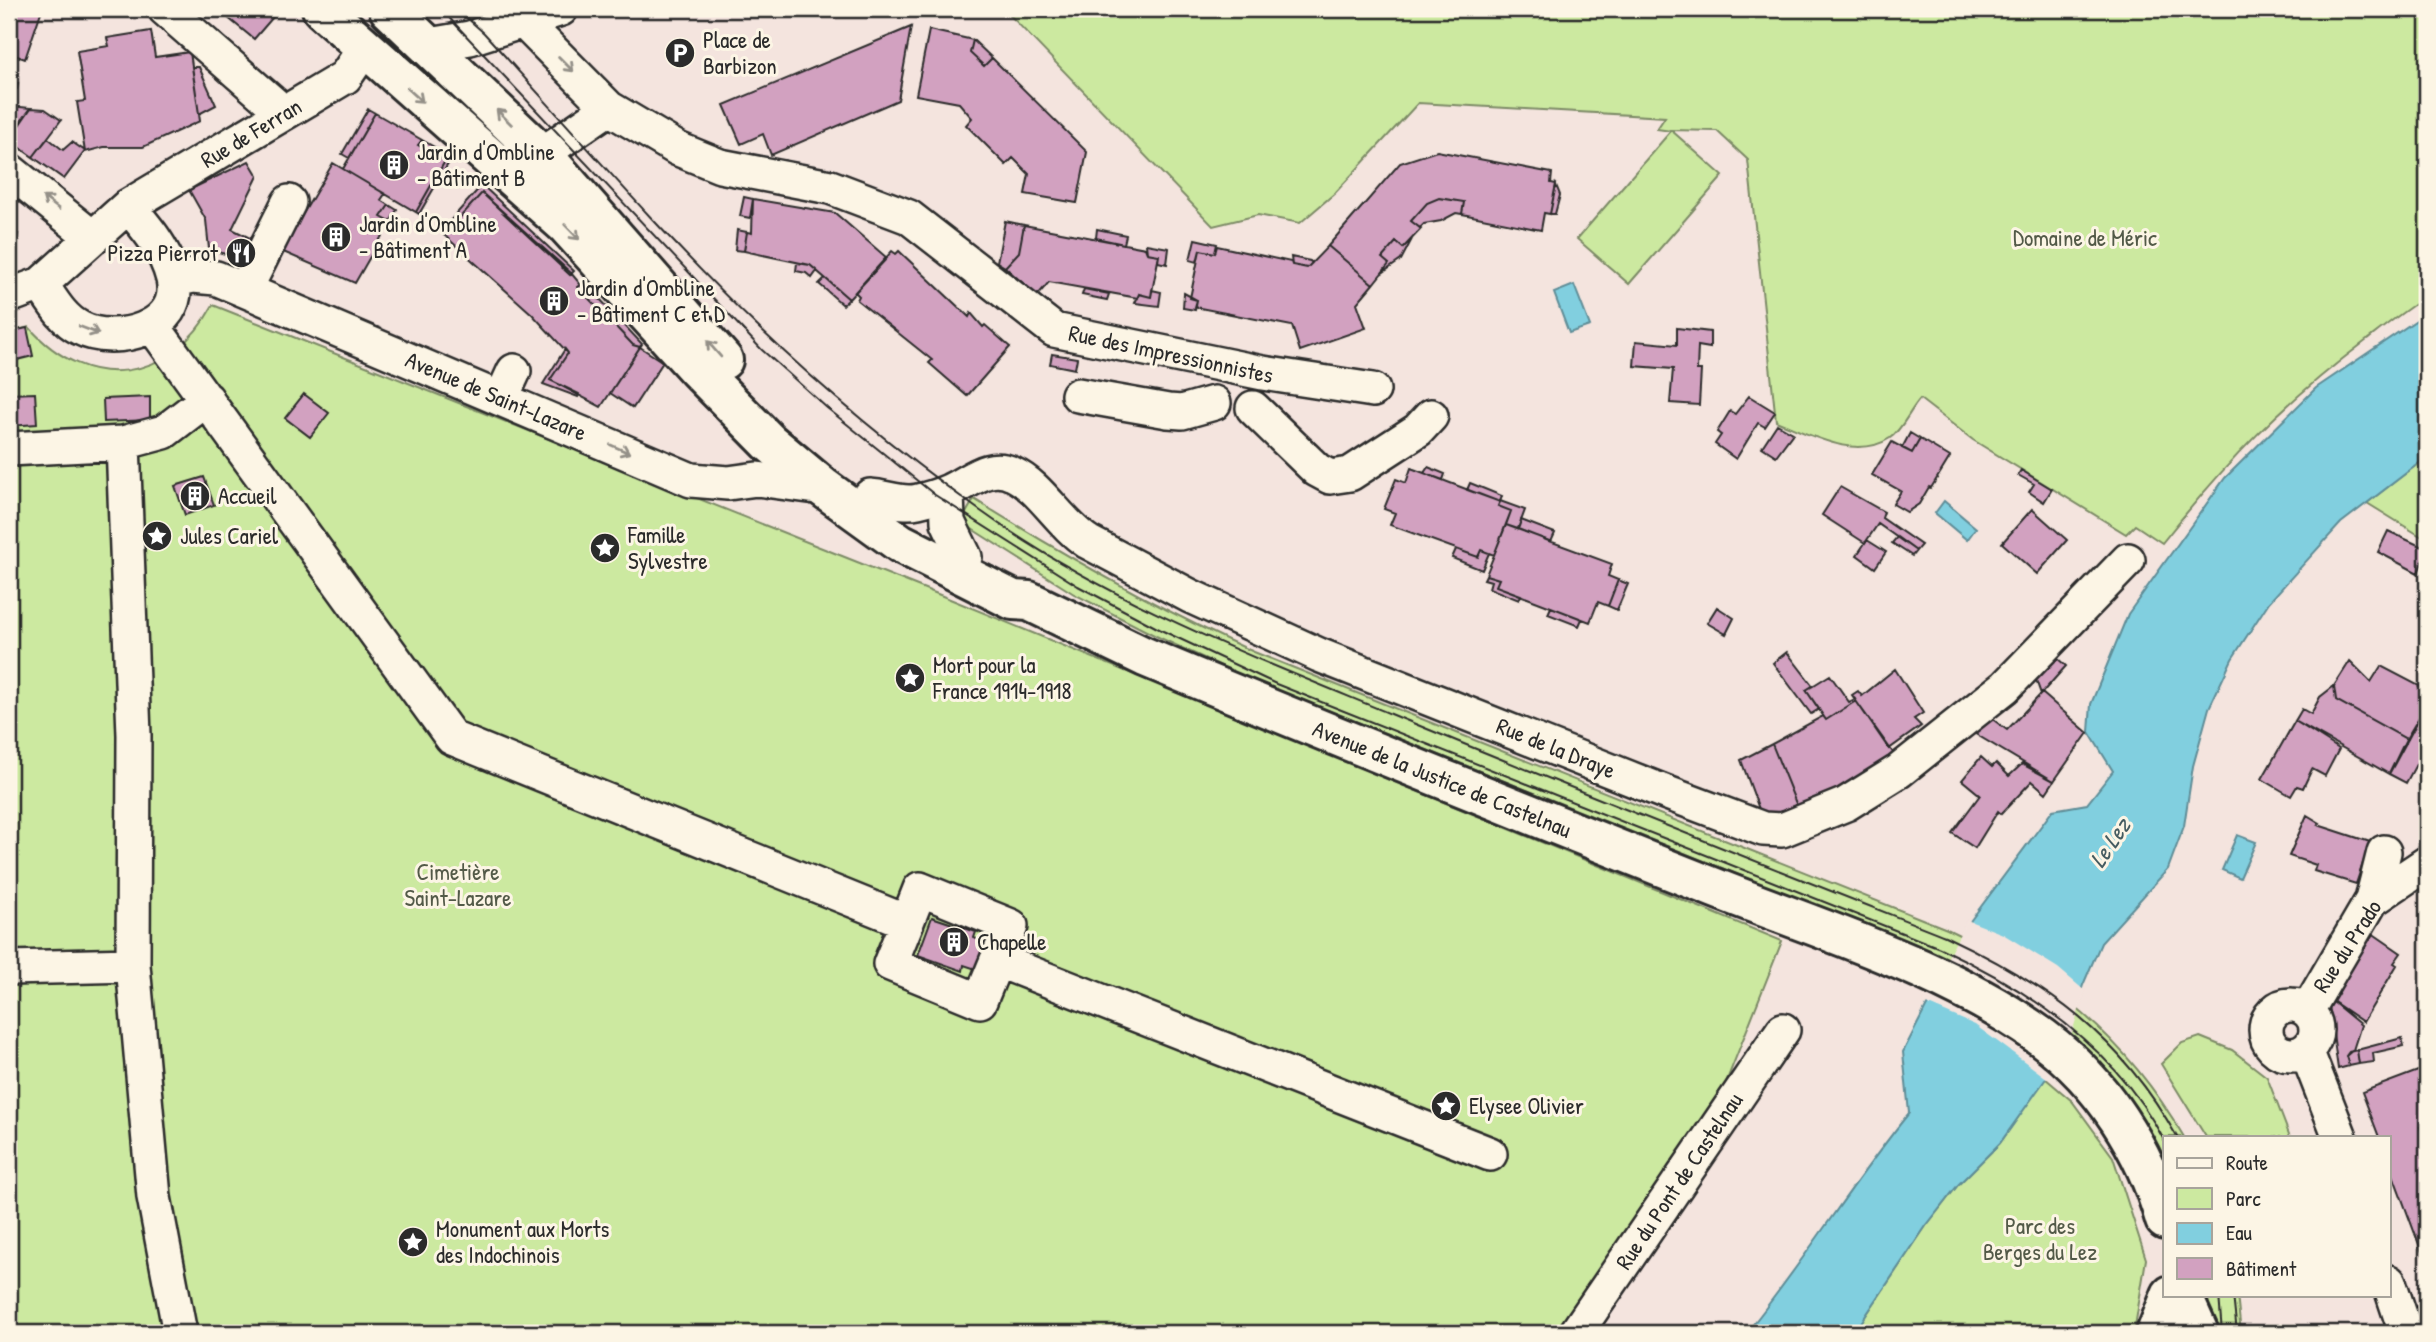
<svg xmlns="http://www.w3.org/2000/svg" width="2436" height="1342" font-family="'Patrick Hand',sans-serif">
	<rect width="100%" height="100%" fill="#f4e4de"/>
	<filter id="ink" filterUnits="userSpaceOnUse"><feTurbulence type="fractalNoise" baseFrequency=".0143" numOctaves="2"/><feDisplacementMap in="SourceGraphic" scale="14" xChannelSelector="R" yChannelSelector="G"/><feConvolveMatrix kernelMatrix="1 2 1 2 8 2 1 2 1" color-interpolation-filters="sRGB"/></filter>
	<g filter="url(#ink)">
		<path fill="#cce9a0" stroke="#7c8a66" stroke-width="2" d="M 1004,9 L 2427,9 L 2427,296 C 2406,309 2386,325 2367,340 C 2283,403 2227,461 2162,543 L 2135,525 L 2126,534 L 1973,440 L 1920,399 C 1910,410 1902,430 1890,438 C 1856,461 1809,434 1776,421 L 1748,160 L 1717,131 L 1671,130 L 1723,176 L 1629,284 L 1577,239 L 1671,131 L 1657,129 L 1665,117 L 1418,103 L 1335,193 L 1300,223 L 1258,215 L 1213,226 Z
			M 213,305 L 945,597 L 1782,941 L 1717,1105 L 1566,1333 L 9,1333 L 9,332 L 29,327 C 88,395 171,382 213,305 Z
			M 2427,457 L 2427,540 L 2367,503 Z
			M 974,499 C 1065,556 1156,608 1254,652 L 1947,929 C 2052,978 2125,1036 2184,1137 L 2165,1137 L 2165,1163 L 2152,1138 L 1987,978 L 1936,954 L 1245,677 L 1156,636 L 1074,594 L 961,522 Z
			M 2200,1037 L 2232,1050 L 2267,1077 L 2290,1137 L 2206,1137 L 2161,1064 L 2182,1043 Z
			M 2045,1078 L 2072,1101 L 2113,1157 L 2146,1259 L 2134,1333 L 1854,1333 L 1926,1226 L 1958,1185 L 2000,1143 Z
			M 2208,1295 L 2237,1295 L 2241,1333 L 2211,1333 Z"/>
		<path fill="#81cfdf" stroke="#5f8d97" stroke-width="2" d="M 1574,285 L 1590,326 L 1569,333 L 1554,293 Z
			M 2427,313 L 2427,457 L 2341,523 L 2269,602 L 2232,659 L 2209,708 L 2193,766 L 2184,826 L 2168,869 L 2101,943 L 2083,985 L 2060,1059 L 2000,1143 L 1958,1185 L 1926,1226 L 1854,1333 L 1746,1333 C 1804,1262 1851,1184 1909,1113 L 1903,1052 L 1971,920 L 2053,810 L 2087,804 L 2113,771 L 2089,732 L 2091,704 L 2128,614 L 2225,478 L 2316,388 Z
			M 1944,501 L 1976,528 L 1967,540 L 1935,513 Z
			M 2237,835 L 2256,842 L 2240,878 L 2222,870 Z"/>
		<path fill="#f4e4de" d="M 1967,920 L 2003,934 L 2058,968 L 2085,991 L 2063,1061 L 2048,1079 L 1975,1025 L 1924,1003 Z"/>
		<path fill="#d2a1c0" stroke="#2b2b2b" stroke-width="2" d="M 9,9 L 42,9 L 25,59 L 9,53 Z
			M 226,9 L 280,9 L 254,39 L 222,13 Z
			M 911,27 L 898,100 L 771,155 L 763,134 L 741,144 L 724,105 Z
			M 929,30 L 973,40 L 970,53 L 984,66 L 992,58 L 1087,152 L 1077,203 L 1025,194 L 1029,174 L 1013,158 L 1006,165 L 966,125 L 972,118 L 959,103 L 916,95 Z
			M 151,31 L 155,57 L 190,52 L 200,121 L 143,147 L 104,147 L 85,152 L 77,102 L 85,101 L 77,51 L 109,46 L 107,38 Z
			M 973,40 L 992,58 L 984,66 L 970,53 Z
			M 192,67 L 199,67 L 216,105 L 199,114 Z
			M 9,82 L 18,83 L 17,89 L 12,89 L 10,106 L 31,108 L 9,137 L 9,116 L 14,108 L 9,108 Z
			M 31,108 L 45,109 L 61,120 L 33,157 L 9,140 Z
			M 368,109 L 375,113 L 349,158 L 342,154 Z
			M 375,113 L 422,140 L 418,145 L 445,161 L 416,212 L 343,169 Z
			M 48,138 L 63,150 L 72,142 L 85,151 L 64,179 L 33,157 Z
			M 422,140 L 452,157 L 419,214 L 416,212 L 445,161 L 418,145 Z
			M 1437,151 L 1552,173 L 1551,183 L 1556,184 L 1550,214 L 1544,213 L 1541,230 L 1462,214 L 1464,202 L 1439,198 L 1427,203 L 1411,221 L 1421,229 L 1403,248 L 1396,242 L 1382,258 L 1389,264 L 1373,284 L 1328,246 L 1400,163 Z
			M 249,161 L 258,176 L 232,229 L 254,240 L 244,260 L 209,249 L 206,220 L 189,190 Z
			M 333,163 L 385,194 L 381,200 L 389,205 L 381,217 L 390,222 L 355,283 L 281,251 Z
			M 482,185 L 574,271 L 570,275 L 482,193 L 444,235 L 441,231 Z
			M 1556,185 L 1560,195 L 1555,214 L 1550,214 Z
			M 482,193 L 571,273 L 581,285 L 578,287 L 633,345 L 640,347 L 601,407 L 550,380 L 568,353 L 532,314 L 444,235 Z
			M 744,197 L 753,199 L 750,218 L 740,216 Z
			M 1439,198 L 1464,202 L 1462,214 L 1456,213 L 1441,221 L 1424,224 L 1420,228 L 1411,221 L 1427,203 Z
			M 753,199 L 835,213 L 887,258 L 849,299 L 810,265 L 744,251 L 747,232 L 752,233 Z
			M 389,205 L 397,210 L 390,222 L 381,217 Z
			M 1005,221 L 1024,225 L 1019,252 L 1005,267 L 997,262 Z
			M 1024,225 L 1145,248 L 1147,253 L 1159,255 L 1151,297 L 1139,294 L 1138,298 L 1049,282 L 1037,296 L 1005,267 L 1019,252 Z
			M 1097,229 L 1126,235 L 1124,244 L 1096,238 Z
			M 737,230 L 747,232 L 744,251 L 735,250 Z
			M 9,231 L 18,234 L 12,262 L 9,263 Z
			M 1195,239 L 1217,244 L 1215,253 L 1200,250 L 1197,262 L 1190,260 Z
			M 1412,239 L 1401,260 L 1381,274 L 1389,264 L 1382,258 L 1396,242 L 1403,248 Z
			M 1146,244 L 1169,248 L 1167,264 L 1158,262 L 1159,255 L 1147,253 Z
			M 1217,246 L 1291,262 L 1292,265 L 1307,268 L 1328,246 L 1373,284 L 1357,303 L 1366,328 L 1300,351 L 1292,326 L 1195,307 L 1197,300 L 1190,298 L 1200,250 L 1215,253 Z
			M 892,251 L 896,254 L 899,251 L 969,317 L 971,313 L 983,327 L 985,325 L 1010,347 L 967,396 L 929,363 L 932,360 L 857,300 L 859,296 L 855,292 Z
			M 1291,257 L 1310,261 L 1312,263 L 1307,268 L 1292,265 Z
			M 797,263 L 810,265 L 817,271 L 812,278 L 806,273 L 796,271 Z
			M 825,278 L 849,299 L 843,305 L 819,284 Z
			M 584,282 L 642,344 L 640,347 L 633,345 L 578,287 Z
			M 1084,289 L 1109,294 L 1107,300 L 1082,295 Z
			M 1152,290 L 1161,292 L 1159,306 L 1135,303 L 1139,294 L 1151,297 Z
			M 1184,293 L 1197,300 L 1195,310 L 1183,308 Z
			M 27,328 L 33,356 L 9,362 L 9,332 Z
			M 1677,328 L 1710,332 L 1710,348 L 1698,346 L 1697,370 L 1701,370 L 1699,405 L 1670,403 L 1673,369 L 1634,366 L 1636,341 L 1677,345 Z
			M 640,347 L 663,362 L 633,408 L 610,393 Z
			M 565,349 L 568,353 L 550,380 L 579,394 L 578,397 L 543,384 Z
			M 1052,354 L 1077,358 L 1075,369 L 1050,364 Z
			M 35,393 L 37,424 L 9,426 L 9,394 Z
			M 304,394 L 329,413 L 310,437 L 285,418 Z
			M 1749,396 L 1775,412 L 1765,427 L 1758,423 L 1736,459 L 1715,444 L 1721,435 L 1717,432 L 1730,411 L 1735,414 Z
			M 150,397 L 150,420 L 104,422 L 103,399 Z
			M 1777,424 L 1793,433 L 1776,456 L 1762,447 Z
			M 1910,433 L 1920,439 L 1912,453 L 1902,448 Z
			M 1920,439 L 1950,457 L 1931,488 L 1929,487 L 1919,504 L 1907,512 L 1893,504 L 1901,491 L 1872,475 L 1892,442 L 1912,453 Z
			M 1428,467 L 1445,474 L 1443,480 L 1424,473 Z
			M 1411,468 L 1500,502 L 1498,506 L 1511,511 L 1494,555 L 1481,550 L 1478,557 L 1390,525 L 1395,513 L 1384,509 L 1396,479 L 1406,483 Z
			M 2021,470 L 2052,489 L 2044,502 L 2029,492 L 2034,484 L 2018,475 Z
			M 204,477 L 214,505 L 185,515 L 175,486 Z
			M 1470,483 L 1502,496 L 1500,502 L 1467,490 Z
			M 1840,487 L 1884,512 L 1882,518 L 1921,545 L 1916,551 L 1878,524 L 1865,543 L 1822,515 Z
			M 1500,501 L 1525,510 L 1518,529 L 1506,525 L 1511,511 L 1498,506 Z
			M 2032,509 L 2067,540 L 2037,574 L 2002,543 Z
			M 1521,520 L 1555,533 L 1551,542 L 1518,529 Z
			M 1506,525 L 1612,564 L 1608,576 L 1618,580 L 1608,606 L 1598,602 L 1590,622 L 1496,586 L 1499,579 L 1486,575 Z
			M 2388,531 L 2427,549 L 2418,573 L 2378,552 Z
			M 1897,537 L 1916,551 L 1912,556 L 1892,543 Z
			M 1867,540 L 1886,552 L 1875,568 L 1857,555 Z
			M 1456,549 L 1478,557 L 1481,550 L 1489,553 L 1482,570 L 1452,558 Z
			M 1486,575 L 1499,579 L 1496,586 L 1521,595 L 1519,600 L 1489,588 L 1491,581 L 1484,579 Z
			M 1618,580 L 1628,584 L 1617,610 L 1608,606 Z
			M 1551,607 L 1582,619 L 1579,626 L 1548,614 Z
			M 1717,607 L 1734,618 L 1726,634 L 1707,623 Z
			M 1787,652 L 1813,686 L 1806,690 L 1819,709 L 1811,714 L 1773,663 Z
			M 2056,657 L 2066,666 L 2041,694 L 2036,680 Z
			M 2350,661 L 2371,682 L 2381,666 L 2427,690 L 2427,704 L 2406,739 L 2336,700 L 2334,686 Z
			M 1895,669 L 1923,713 L 1914,719 L 1921,726 L 1889,749 L 1852,695 L 1858,691 L 1862,696 Z
			M 1830,675 L 1849,702 L 1855,699 L 1856,701 L 1826,720 L 1806,690 Z
			M 2334,686 L 2336,700 L 2406,739 L 2389,774 L 2295,721 L 2302,709 L 2311,714 L 2320,697 Z
			M 2042,693 L 2088,733 L 2054,781 L 1972,732 L 1991,718 L 2007,730 Z
			M 1856,701 L 1894,754 L 1832,793 L 1797,806 L 1772,744 L 1823,716 L 1826,720 Z
			M 2427,704 L 2427,744 L 2406,783 L 2389,774 Z
			M 2295,721 L 2339,749 L 2325,776 L 2312,769 L 2303,788 L 2297,786 L 2291,796 L 2262,779 Z
			M 1772,744 L 1797,806 L 1763,820 L 1741,760 Z
			M 1981,757 L 1992,767 L 1996,763 L 2009,776 L 2022,764 L 2054,781 L 2046,793 L 2032,781 L 2001,814 L 1998,811 L 1975,848 L 1952,833 L 1980,795 L 1962,780 Z
			M 2307,815 L 2320,823 L 2318,825 L 2370,842 L 2356,884 L 2314,871 L 2316,865 L 2289,856 Z
			M 932,917 L 976,932 L 974,938 L 994,946 L 985,972 L 964,965 L 963,971 L 918,955 Z
			M 2372,933 L 2401,953 L 2394,963 L 2397,965 L 2363,1022 L 2328,998 Z
			M 2328,998 L 2361,1025 L 2353,1050 L 2346,1056 L 2349,1066 L 2338,1069 Z
			M 2402,1038 L 2404,1046 L 2373,1053 L 2374,1062 L 2359,1064 L 2357,1050 Z
			M 2357,1050 L 2359,1064 L 2349,1066 L 2346,1056 L 2349,1052 Z
			M 2426,1068 L 2427,1124 L 2420,1127 L 2427,1147 L 2427,1266 L 2389,1164 L 2389,1137 L 2379,1137 L 2362,1092 Z"/>
		<g fill="none" stroke-linecap="round" stroke-linejoin="round">
			<g stroke="#2b2b2b" stroke-width="38">
				<path id="minor" d="M 165,9 L 284,113
					M 523,21 L 609,108 L 678,149 L 720,166 L 830,187 L 909,217 L 1054,330 L 1263,373 L 1373,390
					M 429,45 L 470,38 L 561,9
					M 542,154 L 609,108
					M 9,170 L 92,237
					M 174,280 L 193,276 L 216,278 L 691,480 L 728,483 L 757,479 L 824,488
					M 41,284 C 52,300 62,319 80,328 C 114,346 184,329 173,279 C 166,250 147,228 128,206
					M 245,290 L 289,202
					M 9,296 L 41,284 L 128,206 L 345,77 L 364,49
					M 152,325 L 452,738 L 907,922 L 920,889 L 1011,926 L 980,1001 L 890,964 L 907,922
					M 1078,395 L 1168,411 L 1182,412 L 1214,403
					M 502,397 L 514,371
					M 1253,408 L 1317,470 L 1330,477 L 1350,474 L 1418,430 L 1431,416
					M 123,443 L 164,432 L 207,399
					M 9,449 L 123,443 L 134,735 L 133,965 L 154,1197 L 180,1333
					M 947,492 L 948,522 L 965,557
					M 870,496 C 887,497 901,505 918,501 C 927,499 940,495 949,491 C 970,482 988,462 1013,474 C 1040,486 1060,524 1088,542 L 1190,596 L 1319,655 L 1662,791 L 1763,829 L 1782,830 L 1846,804 L 1899,771 L 2005,687 L 2128,560
					M 2372,900 L 2384,852
					M 997,960 L 1490,1154
					M 9,968 L 133,965
					M2266 1030a25 25 0 1 1 50 0a25 25 0 1 1-50 0Z
					M 2307,1011 L 2372,900 L 2427,863
					M 2306,1050 L 2340,1137
					M 2389,1282 L 2406,1333
					M 1576,1333 L 1783,1030"/>
			</g>
			<g stroke="#2b2b2b" stroke-width="44">
				<path id="major" d="M 322,9 L 566,225 L 697,369 L 769,442 L 824,488 L 900,543 L 1013,600 L 1029,601 L 1145,657 C 1334,736 1524,812 1715,888 C 1821,930 1952,970 2043,1038 C 2102,1082 2145,1149 2165,1220
					M 389,9 L 542,154 L 723,360
					M 2182,1295 L 2199,1333
					M 2156,1333 L 2171,1295"/>
			</g>
			<use href="#minor" stroke="#fcf5e5" stroke-width="33"/>
			<use href="#major" stroke="#fcf5e5" stroke-width="38"/>
			<path stroke="#2b2b2b" stroke-width="2" d="M 441,9 L 762,350 L 827,408 L 935,495 L 1078,586 L 1163,631 L 1276,684 L 1940,948 C 2031,990 2118,1051 2165,1142
				M 457,9 L 484,33 C 574,132 662,235 759,328 C 826,392 900,453 975,507 C 1101,599 1248,655 1391,714 C 1574,790 1760,863 1945,936 C 2047,984 2121,1036 2177,1137
				M 2219,1295 L 2222,1333
				M 2233,1295 L 2237,1333"/>
		</g>
		<defs><path id="oneway-shaft" d="M-6 0H5M1.5-3L5.5 0L1.5 3" fill="none" stroke-width="1.6" stroke-linecap="round" stroke-linejoin="round" transform="scale(1.75)"/></defs>
		<g stroke="#949088">
			<use href="#oneway-shaft" transform="translate(566 64) rotate(45)"/>
			<use href="#oneway-shaft" transform="translate(415 95) rotate(42)"/>
			<use href="#oneway-shaft" transform="translate(504 117) rotate(-135)"/>
			<use href="#oneway-shaft" transform="translate(51 203) rotate(-142)"/>
			<use href="#oneway-shaft" transform="translate(572 232) rotate(46)"/>
			<use href="#oneway-shaft" transform="translate(89 330) rotate(21)"/>
			<use href="#oneway-shaft" transform="translate(714 349) rotate(-131)"/>
			<use href="#oneway-shaft" transform="translate(620 449) rotate(24)"/>
		</g>
	</g>
	<defs>
		<g id="parking-disc" transform="scale(1.575)"><circle r="9.5" fill="#2b2b2b" stroke="#fcf5e5"/><path d="M-3.5-5.5H1a3.5 3.5 0 0 1 0 7H-1V5.5H-3.5ZM-1-3.4V-.6H.8a1.4 1.4 0 0 0 0-2.8Z" fill="#fff"/></g>
		<g id="building-disc" transform="scale(1.575)"><circle r="9.5" fill="#2b2b2b" stroke="#fcf5e5"/><path d="M-4-6H4V6H1V3H-1V6H-4ZM-2.5-4.3h1.7v1.8h-1.7ZM.8-4.3h1.7v1.8H.8ZM-2.5-1h1.7V.8h-1.7ZM.8-1h1.7V.8H.8Z" fill="#fff"/></g>
		<g id="restaurant-disc" transform="scale(1.575)"><circle r="9.5" fill="#2b2b2b" stroke="#fcf5e5"/><path d="M-5-6h1v4h1v-4h1v4h1v-4h1v5L-1.5 .5V6h-2V.5L-5-1ZM5-6V6H3V1.5H1.5Q1.5-4 5-6Z" fill="#fff"/></g>
		<g id="sight-disc" transform="scale(1.575)"><circle r="9.5" fill="#2b2b2b" stroke="#fcf5e5"/><path d="M0-6L1.8-2.2L6-1.7L2.9 1.2L3.7 5.4L0 3.3L-3.7 5.4L-2.9 1.2L-6-1.7L-1.8-2.2Z" fill="#fff"/></g>
	</defs>
	<g fill-rule="evenodd">
		<use href="#parking-disc" x="680" y="53"/>
		<use href="#building-disc" x="394" y="165"/>
		<use href="#building-disc" x="336" y="237"/>
		<use href="#restaurant-disc" x="241" y="253"/>
		<use href="#building-disc" x="554" y="301"/>
		<use href="#building-disc" x="195" y="496"/>
		<use href="#sight-disc" x="157" y="536"/>
		<use href="#sight-disc" x="605" y="548"/>
		<use href="#sight-disc" x="910" y="678"/>
		<use href="#building-disc" x="954" y="942"/>
		<use href="#sight-disc" x="1446" y="1106"/>
		<use href="#sight-disc" x="413" y="1242"/>
	</g>
	<g text-anchor="middle" stroke-width="6" stroke-linejoin="round" paint-order="stroke">
		<g font-size="23" fill="#2b2b2b" stroke="#fcf5e5" text-anchor="start">
			<text x="703" y="48">Place de<tspan x="703" dy="26">Barbizon</tspan></text>
			<text x="417" y="160">Jardin d'Ombline<tspan x="417" dy="26">- Bâtiment B</tspan></text>
			<text x="359" y="232">Jardin d'Ombline<tspan x="359" dy="26">- Bâtiment A</tspan></text>
			<text x="218" y="261" text-anchor="end">Pizza Pierrot</text>
			<text x="577" y="296">Jardin d'Ombline<tspan x="577" dy="26">- Bâtiment C et D</tspan></text>
			<text x="218" y="504">Accueil</text>
			<text x="628" y="543">Famille<tspan x="628" dy="26">Sylvestre</tspan></text>
			<text x="180" y="544">Jules Cariel</text>
			<text x="933" y="673">Mort pour la<tspan x="933" dy="26">France 1914-1918</tspan></text>
			<text x="977" y="950">Chapelle</text>
			<text x="1469" y="1114">Elysee Olivier</text>
			<text x="436" y="1237">Monument aux Morts<tspan x="436" dy="26">des Indochinois</tspan></text>
		</g>
		<g font-size="23" fill="#2b2b2b" stroke="#fcf5e5">
			<text transform="translate(251 133) rotate(-31)" y="8">Rue de Ferran</text>
			<text transform="translate(1171 354) rotate(12)" y="8">Rue des Impressionnistes</text>
			<text transform="translate(496 396) rotate(23)" y="8">Avenue de Saint-Lazare</text>
			<text transform="translate(1556 748) rotate(22)" y="8">Rue de la Draye</text>
			<text transform="translate(1442 779) rotate(22)" y="8">Avenue de la Justice de Castelnau</text>
			<text transform="translate(2347 946) rotate(-57)" y="8">Rue du Prado</text>
			<text transform="translate(1679 1181) rotate(-56)" y="8">Rue du Pont de Castelnau</text>
		</g>
		<g font-size="23" fill="#535a48" stroke="#fcf5e5">
			<text x="2085" y="246">Domaine de Méric</text>
			<text x="458" y="880">Cimetière<tspan x="458" dy="26">Saint-Lazare</tspan></text>
			<text x="2040" y="1234">Parc des<tspan x="2040" dy="26">Berges du Lez</tspan></text>
		</g>
		<g font-size="24" font-style="italic" fill="#455c61" stroke="#fcf5e5">
			<text transform="translate(2110 843) rotate(-56)" y="8">Le Lez</text>
		</g>
	</g>
	<rect width="2436" height="1342" fill="none" stroke="#fcf5e5" stroke-width="35"/>
	<rect x="18" y="18" width="2401" height="1307" fill="none" stroke="#2b2b2b" stroke-width="2.5" filter="url(#ink)"/>
	<rect x="2163" y="1136" width="228" height="161" fill="#fcf5e5" stroke="#a8a49b" stroke-width="2"/>
	<rect x="2177" y="1158" width="35" height="10" fill="#fcf5e5" stroke="#a8a49b" stroke-width="2"/>
	<text x="2226" y="1170" font-size="21" fill="#2b2b2b">Route</text>
	<rect x="2177" y="1188" width="35" height="21" fill="#cce9a0" stroke="#a8a49b" stroke-width="2"/>
	<text x="2226" y="1206" font-size="21" fill="#2b2b2b">Parc</text>
	<rect x="2177" y="1223" width="35" height="21" fill="#81cfdf" stroke="#a8a49b" stroke-width="2"/>
	<text x="2226" y="1240" font-size="21" fill="#2b2b2b">Eau</text>
	<rect x="2177" y="1258" width="35" height="21" fill="#d2a1c0" stroke="#a8a49b" stroke-width="2"/>
	<text x="2226" y="1276" font-size="21" fill="#2b2b2b">Bâtiment</text>
</svg>
